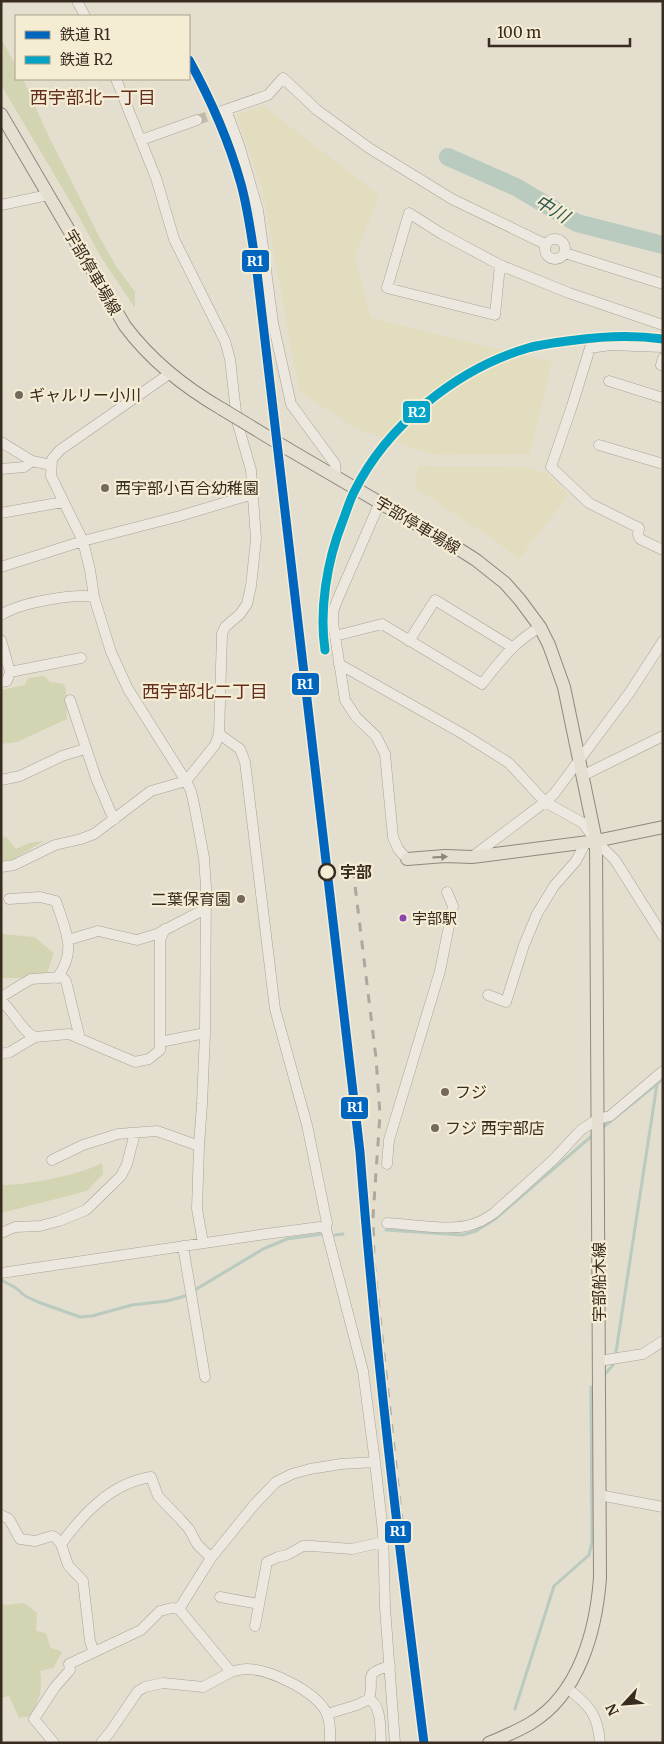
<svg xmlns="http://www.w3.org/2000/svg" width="664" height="1744" font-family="Merriweather,'Noto Sans JP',serif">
	<rect width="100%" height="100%" fill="#e4dece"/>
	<path fill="#e3ddbf" d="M 263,105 L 379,195 L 355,257 L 371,318 L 552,362 L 530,454 L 442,455 L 427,453 L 355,428 L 299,391 L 262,188 L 236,115 Z
		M 418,466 L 524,467 L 547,473 L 569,495 L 518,560 L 496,541 L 415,488 Z"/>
	<path fill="#d3d4b1" d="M 1,38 L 16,66 L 16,79 L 23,79 L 49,137 L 100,238 L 116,266 L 135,292 L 135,308 L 101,257 L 73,206 L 1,85 Z
		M 44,676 L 50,682 L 64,684 C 68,695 66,707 67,719 L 17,742 L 1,744 L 1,690 L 25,685 L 28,678 Z
		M 1,837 L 6,837 L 16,849 L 29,843 L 44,841 L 12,860 L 1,861 Z
		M 1,934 L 34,937 L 54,953 L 47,972 L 21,978 L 1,978 Z
		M 102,1163 L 103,1174 L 87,1191 L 1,1213 L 1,1185 C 29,1185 79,1175 102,1163 Z
		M 1,1603 L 5,1605 L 24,1603 L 37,1613 L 36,1631 L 46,1633 L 50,1647 L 62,1652 L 53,1668 L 40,1671 C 43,1689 39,1701 31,1716 L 19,1718 L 9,1696 L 1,1698 Z"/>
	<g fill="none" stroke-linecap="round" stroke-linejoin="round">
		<path stroke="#b9cabf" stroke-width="3" d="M 602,1128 L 663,1079
			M 386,1230 L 462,1235 L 476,1231 L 495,1219 L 593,1135
			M 335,1235 L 343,1234
			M 1,1280 L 16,1288 L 25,1296 L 38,1302 L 80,1317 L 92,1316 L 132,1305 L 167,1301 L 185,1296 L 263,1249 L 287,1239 L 322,1234
			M 616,1352 L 657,1084
			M 606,1373 L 613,1365
			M 515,1709 L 554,1586 L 589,1555 L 592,1542 L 591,1387"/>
		<path stroke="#b9cabf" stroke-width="18" d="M 448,157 L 516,187 L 577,223 L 663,245"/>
		<path stroke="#c2baab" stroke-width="10" stroke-dasharray="10 5" stroke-linecap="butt" d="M 197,120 L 221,112"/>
		<g stroke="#a9a397" stroke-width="11">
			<path id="minor" d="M 77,1 L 85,16
				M 226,110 L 239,145 L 258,210 L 273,323 L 291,404 L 335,464 L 336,476
				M 222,111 L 268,95 L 283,78 L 317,110 L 369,148 L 452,199 L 545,244
				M 141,140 L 197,120
				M 1,205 L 48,195
				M 409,213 L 442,234 L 500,265 L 495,315 L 387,288 Z
				M545 249a10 10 0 1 1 20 0a10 10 0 1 1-20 0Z
				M 565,253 L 663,284
				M 500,265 L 569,293 L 663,325
				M 663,347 L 610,345 L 590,348 L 572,406 L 551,467 L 589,503 L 639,528 L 638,535 L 640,539 L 663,550
				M 663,358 L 661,365 L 663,366
				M 169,374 L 60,450 L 52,459 L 51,476 L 83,541 L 90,570 L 94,597 L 111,652 L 128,689 L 186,781 L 191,791 L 195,809 L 204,858 L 206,887 L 205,1033 L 202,1104 L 199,1146 L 197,1209 L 203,1243
				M 609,381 L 663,398
				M 1,442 L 32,461
				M 599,445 L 663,464
				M 1,469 L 24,467 L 32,461 L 51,465
				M 380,502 L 336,603 L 333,612 L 333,623 L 345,700 L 356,717 L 376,736 L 385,754 L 393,837 L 398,849 L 407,859
				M 1,513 L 63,502
				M 1,567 L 83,541 L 180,516 L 253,494
				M 1,615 C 19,603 74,593 94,597
				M 335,636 L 382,624 L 482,684 C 501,660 513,643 540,627
				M 1,640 L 10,672
				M 409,641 L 435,600 L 512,647
				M 339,664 L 463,734 L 509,763 L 545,802 L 583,823 L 596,841 L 615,860 L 663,936
				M 1,682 L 7,681 L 10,672 L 81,658
				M 70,700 L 96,778 L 111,813 L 115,819
				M 219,734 L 240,749 L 245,762 L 275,1009 L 307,1125 L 327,1223 L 326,1229 L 363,1371 L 375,1462 L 383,1532 L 385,1607 L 395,1743
				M 582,776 L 663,736
				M 1,780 L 20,776 L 62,756 L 85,749
				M 472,857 L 545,802 L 554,794 L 630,692 L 663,641
				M 1,867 L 14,865 L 55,845 L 81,839 L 94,834 L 151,791 L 186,781 L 215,745 L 219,734 L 222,634 L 225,627 L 240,614 L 247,604 L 251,586 L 256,539 L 251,470 L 237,421 L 230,359 L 225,341 L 174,239 L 156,178 L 116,79
				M 9,899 L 40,897 L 56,901 C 65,930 78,950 57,978
				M 68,940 L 98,931 L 137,940 L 157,934 L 205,909
				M 488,995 L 506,1002 L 524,945 L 537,914 L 554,886 L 576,861 L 586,842
				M 1,997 L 31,979 L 62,977 L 66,981 L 80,1039
				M 1,1001 C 13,1010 22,1032 35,1037
				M 160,1042 L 160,940 L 165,929
				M 1,1054 L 10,1052 L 35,1037 L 69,1034 L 135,1062 L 149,1059 L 160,1050 L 160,1042 L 205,1033
				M 52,1160 L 83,1145 L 118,1134 L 157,1131 L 199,1146
				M 387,1164 L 389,1140 L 440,971 L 453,906 L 447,892
				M 387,1223 C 411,1224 452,1232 473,1224 C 481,1222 487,1218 494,1213 L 553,1160 L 581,1130 L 598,1119 L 610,1116 L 663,1071
				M 1,1233 L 15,1227 L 40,1226 L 59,1221 L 86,1210 L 121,1176 L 127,1164 L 135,1133
				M 183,1246 L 205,1377
				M 1,1273 L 266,1234 L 320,1227 L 326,1229
				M 599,1361 L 643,1354 L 663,1341
				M 599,1495 L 663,1507
				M 1,1515 L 9,1519 L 20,1539 L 35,1541 L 52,1536 L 55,1537 L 61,1544 L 68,1565 L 83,1581 L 90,1641 L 94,1652
				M 61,1544 C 83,1514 111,1483 151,1477 L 158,1496 L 180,1519 L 189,1529 L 197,1544 L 211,1558
				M 220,1597 L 259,1604
				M 179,1609 L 211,1558 L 254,1505 L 276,1482 L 292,1474 L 310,1469 L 341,1464 L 375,1462
				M 255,1626 L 267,1562 L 278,1557 L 287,1555 L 303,1546 L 312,1546 L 352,1549 L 383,1542
				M 567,1688 C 589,1705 598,1714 600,1743
				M 369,1699 C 382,1706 380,1729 381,1743
				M 327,1714 L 357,1705 L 369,1699 C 376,1678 360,1674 390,1666
				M 54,1743 L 34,1719 L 55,1687 L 70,1670 L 69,1664 L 141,1630 L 160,1611 L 172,1608 L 179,1609 L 231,1672 C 236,1671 241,1669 246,1669 C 270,1669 315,1691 326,1712 C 331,1721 330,1733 330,1743
				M 101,1743 L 110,1732 L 138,1691 L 145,1687 L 163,1683 L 203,1687 L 231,1672"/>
		</g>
		<g stroke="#8f887e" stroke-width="14">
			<path id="major" d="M 1,114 L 125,326 C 152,362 184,387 222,409
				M 288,449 L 454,546 L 476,560 L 505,583 L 520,600 L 540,627 L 549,645 L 564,687 L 596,841 L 600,1578 C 596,1631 579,1694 531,1723 C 518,1731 503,1737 489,1743
				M 407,859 L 445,856 L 472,857 L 596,841 L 663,827"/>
		</g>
		<use href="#minor" stroke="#ece8df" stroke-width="10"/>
		<use href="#major" stroke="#e4dfd1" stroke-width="12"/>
		<path stroke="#aca89f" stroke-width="3" stroke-dasharray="9 9" stroke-linecap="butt" d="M 353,869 L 376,1058 L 380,1114 L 373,1217 L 374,1262 L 404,1541 L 412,1648"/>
		<g stroke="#8f887e" stroke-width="14" stroke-linecap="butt">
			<path id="major-bridge" d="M 222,409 L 288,449"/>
		</g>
		<use href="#major-bridge" stroke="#e4dfd1" stroke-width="12"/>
		<g stroke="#f5ecd4" stroke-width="12">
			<path id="rail-1" d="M 189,60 C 211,100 229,141 241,184 C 249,213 252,242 257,272 L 360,1152 C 375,1349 399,1546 424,1743"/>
		</g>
		<g stroke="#f5ecd4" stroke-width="12">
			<path id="rail-2" d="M 325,650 C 319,610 327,561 342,523 C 346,513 349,502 354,492 C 387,425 457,369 528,348 C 543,344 560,342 576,340 C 605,336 634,335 663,339"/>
		</g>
		<use href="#rail-1" stroke="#0065bd" stroke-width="9"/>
		<use href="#rail-2" stroke="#03a3c5" stroke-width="9"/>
	</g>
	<defs><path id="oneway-solid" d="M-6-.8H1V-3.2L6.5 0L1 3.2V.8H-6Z" transform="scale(1.25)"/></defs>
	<use fill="#8e8578" href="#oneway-solid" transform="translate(440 857) rotate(-3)"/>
	<g fill="#746a5c" stroke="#f5ecd4" stroke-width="2">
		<circle cx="19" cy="395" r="5"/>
		<circle cx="105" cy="488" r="5"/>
		<circle cx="241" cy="899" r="5"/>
		<circle cx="445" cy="1092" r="5"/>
		<circle cx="435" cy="1128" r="5"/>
	</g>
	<circle fill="#f5ecd4" stroke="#382b1f" stroke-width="2.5" cx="327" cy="872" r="8"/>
	<circle fill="#8e44ad" stroke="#f5ecd4" stroke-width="2" cx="403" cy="918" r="4.5"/>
	<g text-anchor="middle" stroke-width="4.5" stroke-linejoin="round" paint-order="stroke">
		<g font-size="15" fill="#382b1f" stroke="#f5ecd4" text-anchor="start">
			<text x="412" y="924">宇部駅</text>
		</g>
		<g font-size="16" fill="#382b1f" stroke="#f5ecd4">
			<text transform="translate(93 272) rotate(60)" y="6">宇部停車場線</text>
			<text transform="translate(418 525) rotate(31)" y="6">宇部停車場線</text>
			<text transform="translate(599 1282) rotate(-90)" y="6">宇部船木線</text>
		</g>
		<g font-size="16" fill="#382b1f" stroke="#f5ecd4" text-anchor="start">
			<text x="29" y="401">ギャルリー小川</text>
			<text x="115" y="494">西宇部小百合幼稚園</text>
			<text x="231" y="905" text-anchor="end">二葉保育園</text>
			<text x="455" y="1098">フジ</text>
			<text x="445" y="1134">フジ 西宇部店</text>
		</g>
		<g font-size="16" font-weight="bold" fill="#382b1f" stroke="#f5ecd4" text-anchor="start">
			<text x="340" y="878">宇部</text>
		</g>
		<g font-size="18" fill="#642e1f" stroke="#f5ecd4">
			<text x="93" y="104">西宇部北一丁目</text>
			<text x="205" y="698">西宇部北二丁目</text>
		</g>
		<g font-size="18" font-style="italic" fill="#2e5856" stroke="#f5ecd4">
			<text transform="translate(552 209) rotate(31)" y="6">中川</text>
		</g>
	</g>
	<g stroke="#f5ecd4" stroke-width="2">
		<rect x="241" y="249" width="29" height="24" rx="5" fill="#0065bd"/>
		<rect x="402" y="400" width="29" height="24" rx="5" fill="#03a3c5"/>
		<rect x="291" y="672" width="29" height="24" rx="5" fill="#0065bd"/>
		<rect x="340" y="1096" width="29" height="24" rx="5" fill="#0065bd"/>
		<rect x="384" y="1520" width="28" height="24" rx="5" fill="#0065bd"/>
	</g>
	<g font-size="14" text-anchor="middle" font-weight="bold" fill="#fff">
		<text x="255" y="266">R1</text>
		<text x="417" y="417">R2</text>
		<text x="305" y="689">R1</text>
		<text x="355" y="1112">R1</text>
		<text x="398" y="1536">R1</text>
	</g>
	<rect width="664" height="1744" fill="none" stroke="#382b1f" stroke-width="5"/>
	<rect x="15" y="15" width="175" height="65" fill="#f5ecd4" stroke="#a99f8c"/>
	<rect x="25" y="31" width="25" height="8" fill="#0065bd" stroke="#a99f8c"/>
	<text x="60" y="40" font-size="15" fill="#382b1f">鉄道 R1</text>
	<rect x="25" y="56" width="25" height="8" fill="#03a3c5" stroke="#a99f8c"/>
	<text x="60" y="65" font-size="15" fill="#382b1f">鉄道 R2</text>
	<g transform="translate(624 1704) rotate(244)" stroke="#f5ecd4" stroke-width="4" paint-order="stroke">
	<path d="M0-4L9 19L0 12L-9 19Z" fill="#382b1f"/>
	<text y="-8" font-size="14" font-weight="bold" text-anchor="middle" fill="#382b1f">N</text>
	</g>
	<path d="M489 38v8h141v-8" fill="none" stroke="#382b1f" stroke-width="2.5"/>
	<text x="497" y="38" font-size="15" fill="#382b1f" stroke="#f5ecd4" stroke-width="4" paint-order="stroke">100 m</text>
</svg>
